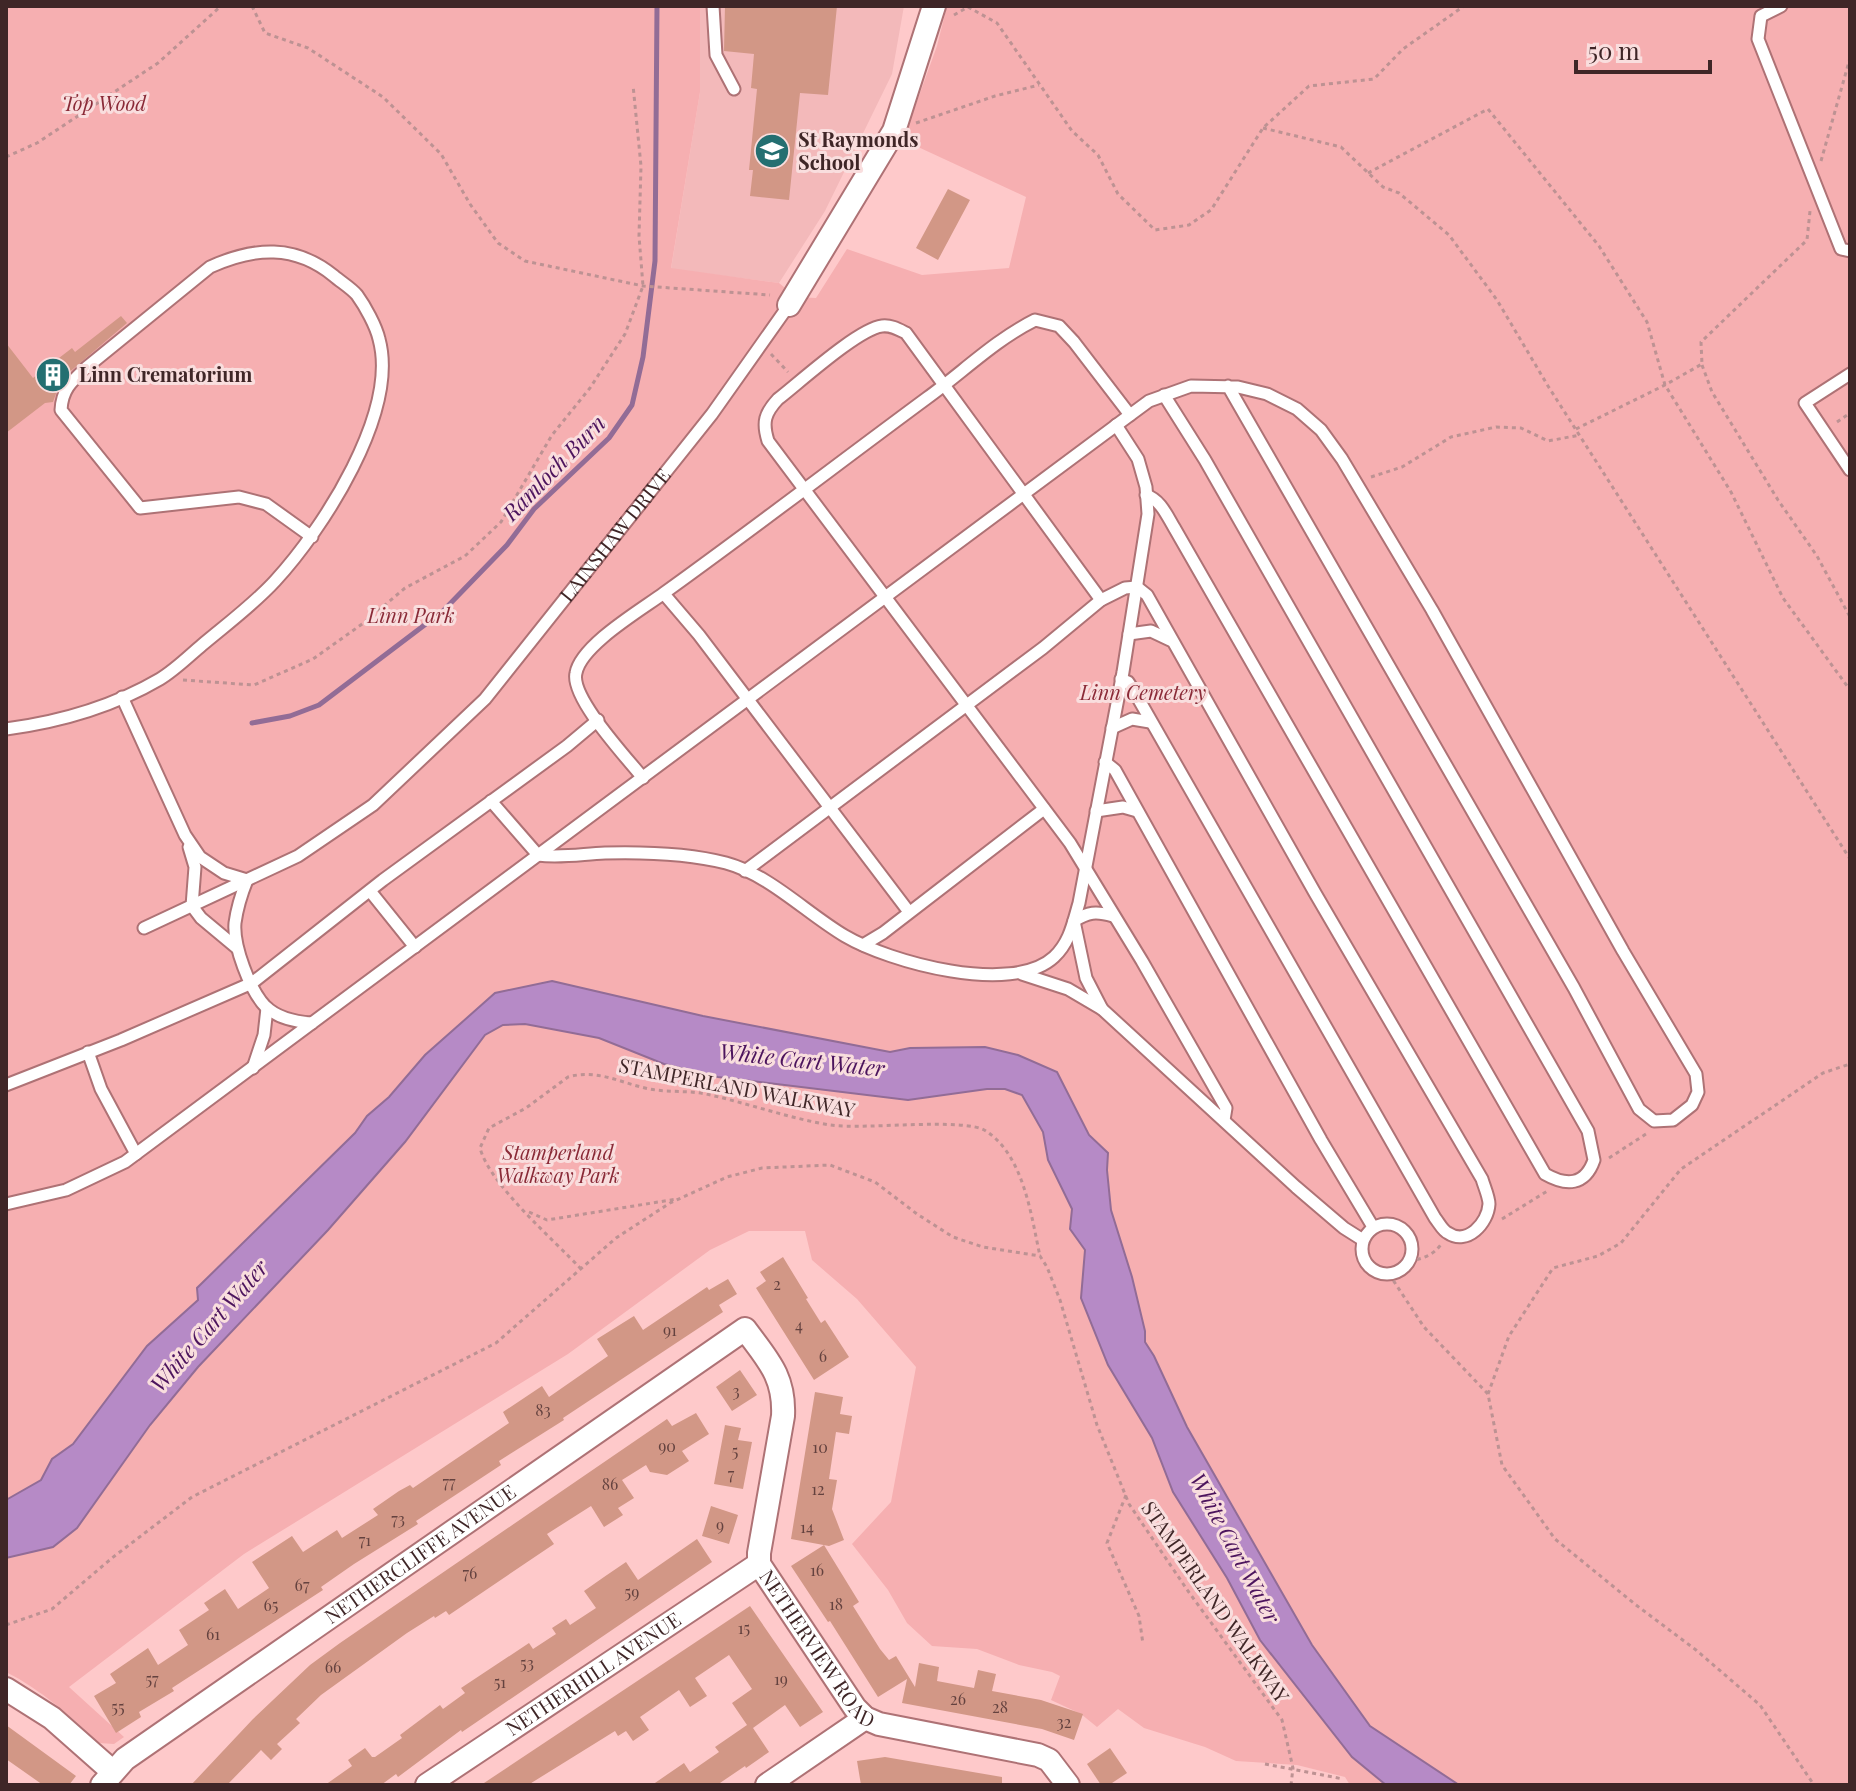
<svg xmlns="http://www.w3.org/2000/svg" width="1856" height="1791" font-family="'Playfair Display',serif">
	<rect width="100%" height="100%" fill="#fec9ca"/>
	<path fill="#f3b9ba" d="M 700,6 L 904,6 L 892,74 L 825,211 L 779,283 L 671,269 L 700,92 Z"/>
	<path fill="#f6afb1" d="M 6,6 L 700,6 L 700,92 L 671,268 L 779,283 L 796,297 L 816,298 L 847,249 L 922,275 L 1009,268 L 1026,197 L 903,140 L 937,46 L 947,6 L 1850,6 L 1850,1785 L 1459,1785 L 1370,1726 L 1312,1645 L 1227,1495 L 1187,1460 L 1407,1785 L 1350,1785 L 1345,1777 L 1297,1765 L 1236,1761 L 1205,1747 L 1144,1728 L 1118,1709 L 1097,1727 L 1081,1714 L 1051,1700 L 1060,1676 L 1052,1672 L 1019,1665 L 977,1649 L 932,1646 L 907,1623 L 888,1590 L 852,1544 L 891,1502 L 916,1367 L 857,1299 L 812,1260 L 805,1231 L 749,1231 L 710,1250 L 568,1354 L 244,1554 L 69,1687 L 124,1737 L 114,1744 L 99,1743 C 70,1716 42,1690 6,1672 Z"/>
	<path fill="#b68ac6" stroke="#926c96" stroke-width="2" d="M 552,981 L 703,1016 L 890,1052 L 910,1048 L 985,1047 L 1018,1055 L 1057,1072 L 1089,1135 L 1108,1153 L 1107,1170 L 1111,1210 L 1132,1277 L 1145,1331 L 1145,1342 L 1154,1356 L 1187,1427 L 1312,1645 L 1370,1726 L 1459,1785 L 1386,1785 L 1352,1757 L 1260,1640 L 1227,1578 L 1173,1492 L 1152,1438 L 1108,1365 L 1081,1298 L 1085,1250 L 1070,1229 L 1072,1209 L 1048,1160 L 1043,1132 L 1022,1095 L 1005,1089 L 987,1089 L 908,1100 L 718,1077 L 664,1064 L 599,1038 L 525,1024 L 503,1025 L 485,1035 L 405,1142 L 328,1230 L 198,1367 L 150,1425 L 77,1528 L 53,1547 L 6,1558 L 6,1500 L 41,1480 L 52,1459 L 73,1444 L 147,1346 L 198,1300 L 197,1288 L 355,1133 L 367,1116 L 389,1097 L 425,1055 L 495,993 Z"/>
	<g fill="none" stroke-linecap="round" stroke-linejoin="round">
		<path stroke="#926c96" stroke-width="5" d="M 252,723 L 290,716 L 319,705 L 443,611 L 507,545 L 534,509 L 609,438 L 632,405 L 643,357 L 655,261 L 657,6"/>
	</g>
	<path fill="#d29786" d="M 725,6 L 837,6 L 828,95 L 800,93 L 789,200 L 750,196 L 753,170 L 749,170 L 757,89 L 751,88 L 754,54 L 724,51 Z
		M 948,189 L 970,200 L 938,260 L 916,248 Z
		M 121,316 L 127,323 L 66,375 L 58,388 L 53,402 L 45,403 L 6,433 L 6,343 L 33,378 L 72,348 L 75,352 Z
		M 783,1257 L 808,1298 L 806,1299 L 821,1323 L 825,1320 L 849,1357 L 814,1380 L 756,1288 L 766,1281 L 760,1272 Z
		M 728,1279 L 737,1294 L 719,1305 L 723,1312 L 563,1418 L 564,1420 L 499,1461 L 501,1465 L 416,1521 L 418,1524 L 354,1564 L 321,1587 L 323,1590 L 172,1688 L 174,1691 L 139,1712 L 141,1717 L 116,1733 L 94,1696 L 116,1683 L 110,1674 L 148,1648 L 158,1665 L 188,1645 L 179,1630 L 209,1610 L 204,1603 L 225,1589 L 238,1609 L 269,1588 L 252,1562 L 292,1536 L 303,1552 L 337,1530 L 342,1538 L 378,1515 L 373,1509 L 399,1491 L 410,1485 L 413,1488 L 509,1423 L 503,1412 L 542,1386 L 549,1397 L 608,1356 L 597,1339 L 634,1316 L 643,1330 L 707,1287 L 709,1290 Z
		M 740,1370 L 757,1395 L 732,1411 L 716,1387 Z
		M 815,1392 L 843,1397 L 840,1414 L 852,1416 L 849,1434 L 836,1432 L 829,1479 L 837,1480 L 832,1509 L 844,1540 L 829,1546 L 791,1539 Z
		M 696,1413 L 709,1434 L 682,1451 L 689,1461 L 667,1475 L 650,1472 L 646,1465 L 622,1480 L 634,1498 L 618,1508 L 623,1515 L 604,1527 L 591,1506 L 547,1534 L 554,1544 L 449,1615 L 446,1611 L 435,1618 L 434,1616 L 407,1633 L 321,1695 L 296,1719 L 300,1723 L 277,1744 L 282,1749 L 271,1760 L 261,1750 L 227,1785 L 191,1785 L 253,1719 L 310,1665 L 340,1643 L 667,1419 L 672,1426 Z
		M 725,1425 L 741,1428 L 738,1440 L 752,1442 L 743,1489 L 714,1484 Z
		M 711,1506 L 738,1515 L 729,1544 L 702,1536 Z
		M 697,1539 L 712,1562 L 462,1732 L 461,1730 L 398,1777 L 396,1774 L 381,1785 L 325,1785 L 352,1766 L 348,1760 L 365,1748 L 372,1757 L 375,1757 L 402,1738 L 400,1735 L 440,1705 L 443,1709 L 465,1693 L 461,1688 L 529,1643 L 533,1649 L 556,1634 L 552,1628 L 566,1619 L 570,1625 L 596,1608 L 584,1591 L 604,1577 L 626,1562 L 638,1580 Z
		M 824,1545 L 859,1602 L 853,1606 L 880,1649 L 889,1660 L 896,1656 L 915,1687 L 919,1663 L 939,1667 L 937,1681 L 974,1688 L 978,1670 L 996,1674 L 992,1691 L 1041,1700 L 1083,1714 L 1074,1740 L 1042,1729 L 902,1703 L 907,1679 L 878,1697 L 830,1621 L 828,1622 L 791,1566 Z
		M 750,1606 L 823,1712 L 800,1727 L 785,1705 L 753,1728 L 769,1752 L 746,1768 L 745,1766 L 717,1785 L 652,1785 L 684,1763 L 690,1772 L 719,1752 L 715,1747 L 747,1725 L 732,1703 L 752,1689 L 729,1655 L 695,1678 L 707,1696 L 690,1707 L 679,1690 L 640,1717 L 649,1730 L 633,1741 L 626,1731 L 618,1736 L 615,1731 L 528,1785 L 481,1785 Z
		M 6,1725 L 76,1776 L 69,1785 L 43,1785 L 6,1759 Z
		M 1110,1748 L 1127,1773 L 1109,1785 L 1101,1785 L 1087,1764 Z
		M 885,1757 L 1002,1777 L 1002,1785 L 861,1785 L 857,1761 Z"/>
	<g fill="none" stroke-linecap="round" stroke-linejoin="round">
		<g stroke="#ae7275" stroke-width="15">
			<g id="lane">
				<path d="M 713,6 L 716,55 L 734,89"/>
				<path d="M 1781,6 L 1761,16 L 1758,39 L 1841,249 L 1850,251"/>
				<path d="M 1850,374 L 1805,403 L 1850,470"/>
				<path d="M 1146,495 C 1161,500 1167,516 1175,529 L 1545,1174 C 1566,1186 1585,1186 1594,1160 L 1588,1131 L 1205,460 L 1164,395"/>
				<path d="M 664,594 L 699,635 L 909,912"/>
				<path d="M 1101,600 L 906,333 C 898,329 891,325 882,326 C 858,329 800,382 778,399 C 765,413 762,422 768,441 L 1070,843 L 1142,961 L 1226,1108 L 1224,1120"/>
				<path d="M 1129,634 L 1151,631 L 1170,640"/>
				<path d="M 122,697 L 185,835 L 200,857 L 224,873 L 247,880 C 241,895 237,908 235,923 C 233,946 250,990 265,1006 C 277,1018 297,1022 312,1023"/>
				<path d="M 1112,728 L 1132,719 L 1150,722"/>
				<path d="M 6,729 C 59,722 114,706 160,679 C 175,670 189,656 202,645 C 227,624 254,604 275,581 C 323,529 399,412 379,339 C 376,326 365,306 357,295 C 351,288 341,282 334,276 C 295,244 254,247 210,267 L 87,367 C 72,381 62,389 61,410 L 140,508 L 239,497 L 266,504 L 312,537"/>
				<path d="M 1105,762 L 1115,770 L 1321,1140 L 1373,1227"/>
				<path d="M 643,778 C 626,757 570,697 576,673 C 581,645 641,610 664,593 C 753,529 839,463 927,398 C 963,372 995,340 1035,320 L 1059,326 L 1074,342 L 1130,415"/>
				<path d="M 491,801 L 538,855 C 560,858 582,854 605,853 C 644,852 687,853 726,863 C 770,875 806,913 845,936 C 889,962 1012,996 1054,957 C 1070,942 1073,923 1079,903 L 1123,672 L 1148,514 L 1146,487 L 1138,459 L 1116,425"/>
				<path d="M 1096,811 L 1123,807 L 1137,811"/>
				<path d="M 189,847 L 195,867 L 192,906 L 201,918 L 237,948"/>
				<path d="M 745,871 L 1043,648 L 1101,600 L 1125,588 L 1137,587 L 1147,595 L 1315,893 L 1482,1179 C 1484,1186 1489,1197 1489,1204 C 1488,1223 1467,1246 1448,1233 C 1443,1231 1439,1223 1435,1218 L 1134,691 L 1128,682 L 1121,679"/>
				<path d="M 370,891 L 415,947"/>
				<path id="s1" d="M 144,928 L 298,856 L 373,805 L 485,699 L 712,414 L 789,305"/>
				<path d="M 863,945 L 883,933 L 1044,809"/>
				<path d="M 1022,974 L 1068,989 L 1102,1009 L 1296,1187 L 1344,1228 L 1363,1240"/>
				<path d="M 1102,1009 L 1086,978 L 1074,921 C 1088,912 1096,911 1113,916"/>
				<path d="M 88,1052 L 101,1089 L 136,1154"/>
				<path d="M 253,1068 L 264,1035 L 267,1008"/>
				<path d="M 6,1085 L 121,1040 L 252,983 L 383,880 L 567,746 L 598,720"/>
				<path d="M 6,1204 L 66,1190 L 125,1162 L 1130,415 L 1149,401 L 1191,386 L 1238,387 L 1267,394 L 1297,409 L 1321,430 L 1342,459 L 1432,610 L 1623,951 L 1696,1074 L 1698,1092 L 1692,1105 L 1673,1120 L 1654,1121 L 1639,1109 L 1574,988 L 1228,386"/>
				<circle cx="1387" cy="1249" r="25"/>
			</g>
		</g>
		<g stroke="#ae7275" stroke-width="26">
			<g id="street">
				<path d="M 789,305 L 894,131 L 934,6"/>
				<path d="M 6,1689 L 52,1718 L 112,1771"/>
				<path id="s2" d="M 102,1785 L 125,1759 L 745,1329 C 767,1359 785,1376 783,1416 L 759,1553 L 759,1564 L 855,1708 L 865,1718 L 879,1724 L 1038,1755 L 1049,1760 L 1068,1785"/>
				<path id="s3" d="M 427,1785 L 759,1564"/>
				<path d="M 767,1785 L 865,1718"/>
			</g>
		</g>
		<path stroke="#bd9293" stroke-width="3" stroke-dasharray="4 4" stroke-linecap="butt" d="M 252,6 L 265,33 L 308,48 L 383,97 L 441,154 L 470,204 L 498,243 L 525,261 L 643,286 L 770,295
			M 954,15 L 968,7 L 997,23 L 1072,131 L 1098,155 L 1118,194 L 1155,230 L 1189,225 L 1211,210 L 1263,128 L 1309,86 L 1374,79 L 1403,49 L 1464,6
			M 916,123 L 995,96 L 1039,85
			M 1263,128 L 1341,147 L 1383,187 L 1399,193 L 1449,235 L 1497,300 L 1548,386 L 1850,859
			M 6,157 L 37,143 L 158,63 L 221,6
			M 1821,161 L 1850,58
			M 1368,173 L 1488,109 L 1599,246 L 1647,322 L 1665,385 L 1731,492 L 1783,598 L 1850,690
			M 771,354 L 788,372
			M 1702,365 L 1712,392 L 1778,500 L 1817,556 L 1850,617
			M 1837,422 L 1850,413
			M 1576,429 L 1665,385 L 1702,364 L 1701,342 L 1807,240 L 1810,211
			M 1371,477 L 1402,467 L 1451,437 L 1496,427 L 1521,428 L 1548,441 L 1580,435
			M 183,680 L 254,685 L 313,659 L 365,622 L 405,588 L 465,556 L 501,522 L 552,435 L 590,388 L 625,334 L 643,286 L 639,236 L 641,166 L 633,85
			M 1609,1158 L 1646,1134
			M 529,1212 L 547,1220 L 677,1199
			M 1502,1219 L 1549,1190
			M 1409,1261 C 1423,1259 1434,1255 1442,1243
			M 581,1269 C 553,1239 490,1185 480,1148 L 489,1128 L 526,1108 L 568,1077 C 596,1069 619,1082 645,1088 C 665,1093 686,1090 706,1094 C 747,1103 788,1118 830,1125 C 866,1130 965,1117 986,1131 C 1024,1156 1031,1215 1040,1256
			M 1389,1274 L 1424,1327 L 1488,1394 L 1502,1465 L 1555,1539 L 1636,1605 L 1696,1650 L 1760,1705 L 1814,1785
			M 1488,1394 L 1509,1336 L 1553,1268 L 1598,1256 L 1621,1243 L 1681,1169 L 1823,1073 L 1850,1064
			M 1126,1495 L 1107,1543 L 1139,1616 L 1143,1644
			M 6,1625 L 52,1609 L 112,1558 L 192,1497 L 496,1343 L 616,1238 L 670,1203 L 727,1177 L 762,1168 L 830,1165 L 875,1182 L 917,1214 L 953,1237 L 983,1247 L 1040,1256 L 1047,1267 L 1060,1300 L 1097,1425 L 1129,1504 L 1188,1591 L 1282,1720 L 1293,1768 L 1291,1785
			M 1265,1764 L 1343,1779"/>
		<use href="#lane" stroke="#fff" stroke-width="11"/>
		<use href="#street" stroke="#fff" stroke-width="22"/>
	</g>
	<defs>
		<g id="school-disc" transform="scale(1.8)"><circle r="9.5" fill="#246f71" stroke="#f9dede"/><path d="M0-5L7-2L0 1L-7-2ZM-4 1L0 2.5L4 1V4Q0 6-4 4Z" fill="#fff"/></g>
		<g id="building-disc" transform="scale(1.8)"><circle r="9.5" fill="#246f71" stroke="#f9dede"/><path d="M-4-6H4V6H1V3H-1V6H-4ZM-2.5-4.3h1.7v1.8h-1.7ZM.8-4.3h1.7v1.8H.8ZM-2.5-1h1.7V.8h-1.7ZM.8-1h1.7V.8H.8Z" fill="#fff"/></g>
	</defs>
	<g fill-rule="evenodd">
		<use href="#school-disc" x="772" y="151"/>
		<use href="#building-disc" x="53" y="375"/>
	</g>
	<g text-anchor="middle" stroke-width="6" stroke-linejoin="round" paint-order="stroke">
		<g font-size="16" fill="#64423f">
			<text x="777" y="1290">2</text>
			<text x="799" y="1331">4</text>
			<text x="670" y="1336">91</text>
			<text x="823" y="1362">6</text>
			<text x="736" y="1397">3</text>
			<text x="543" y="1416">83</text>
			<text x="667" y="1452">90</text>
			<text x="820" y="1453">10</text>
			<text x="735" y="1457">5</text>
			<text x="731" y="1480">7</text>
			<text x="449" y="1488">77</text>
			<text x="610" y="1490">86</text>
			<text x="818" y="1495">12</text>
			<text x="398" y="1525">73</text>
			<text x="720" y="1531">9</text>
			<text x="807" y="1533">14</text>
			<text x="365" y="1546">71</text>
			<text x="817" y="1576">16</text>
			<text x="470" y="1579">76</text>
			<text x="302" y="1591">67</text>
			<text x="632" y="1598">59</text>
			<text x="836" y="1610">18</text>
			<text x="271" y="1611">65</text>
			<text x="744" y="1634">15</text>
			<text x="213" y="1640">61</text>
			<text x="527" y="1669">53</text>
			<text x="333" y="1673">66</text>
			<text x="152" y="1685">57</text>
			<text x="781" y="1685">19</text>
			<text x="500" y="1688">51</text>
			<text x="958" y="1705">26</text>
			<text x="118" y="1713">55</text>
			<text x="1000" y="1713">28</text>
			<text x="1064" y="1728">32</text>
		</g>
		<g font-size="20" font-style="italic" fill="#8a2a37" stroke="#f9dede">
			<text x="104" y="111">Top Wood</text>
			<text x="411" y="623">Linn Park</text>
			<text x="1143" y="700">Linn Cemetery</text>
			<text x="558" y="1160">Stamperland<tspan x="558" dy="23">Walkway Park</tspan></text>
		</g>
		<g font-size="20" font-weight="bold" fill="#3f2627" stroke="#f9dede" text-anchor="start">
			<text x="798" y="147">St Raymonds<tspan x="798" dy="23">School</tspan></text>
			<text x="79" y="382">Linn Crematorium</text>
		</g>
		<g font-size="20" fill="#3f2627" stroke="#f9dede">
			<text dy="7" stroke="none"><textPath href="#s1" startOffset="624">LAINSHAW DRIVE</textPath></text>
			<text transform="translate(737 1088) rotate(11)" y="7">STAMPERLAND WALKWAY</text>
			<text dy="7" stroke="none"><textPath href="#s2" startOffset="394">NETHERCLIFFE AVENUE</textPath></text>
			<text transform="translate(1215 1602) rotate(55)" y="7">STAMPERLAND WALKWAY</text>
			<text dy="7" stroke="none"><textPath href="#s2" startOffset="1140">NETHERVIEW ROAD</textPath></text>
			<text dy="7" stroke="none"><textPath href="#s3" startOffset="200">NETHERHILL AVENUE</textPath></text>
		</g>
		<g font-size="22" font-style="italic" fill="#4c145d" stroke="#f9dede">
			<text transform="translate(554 468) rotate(-46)" y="8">Ramloch Burn</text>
			<text transform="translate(802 1060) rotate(6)" y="8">White Cart Water</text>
			<text transform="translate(209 1326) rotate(-49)" y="8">White Cart Water</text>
			<text transform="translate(1235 1548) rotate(62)" y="8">White Cart Water</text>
		</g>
	</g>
	<rect width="1856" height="1791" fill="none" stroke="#3f2627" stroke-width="16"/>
	<path d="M1576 60v12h134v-12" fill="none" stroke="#3f2627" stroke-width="4"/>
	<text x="1588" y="60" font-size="24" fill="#3f2627" stroke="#f9dede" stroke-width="6" paint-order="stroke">50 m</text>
</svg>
